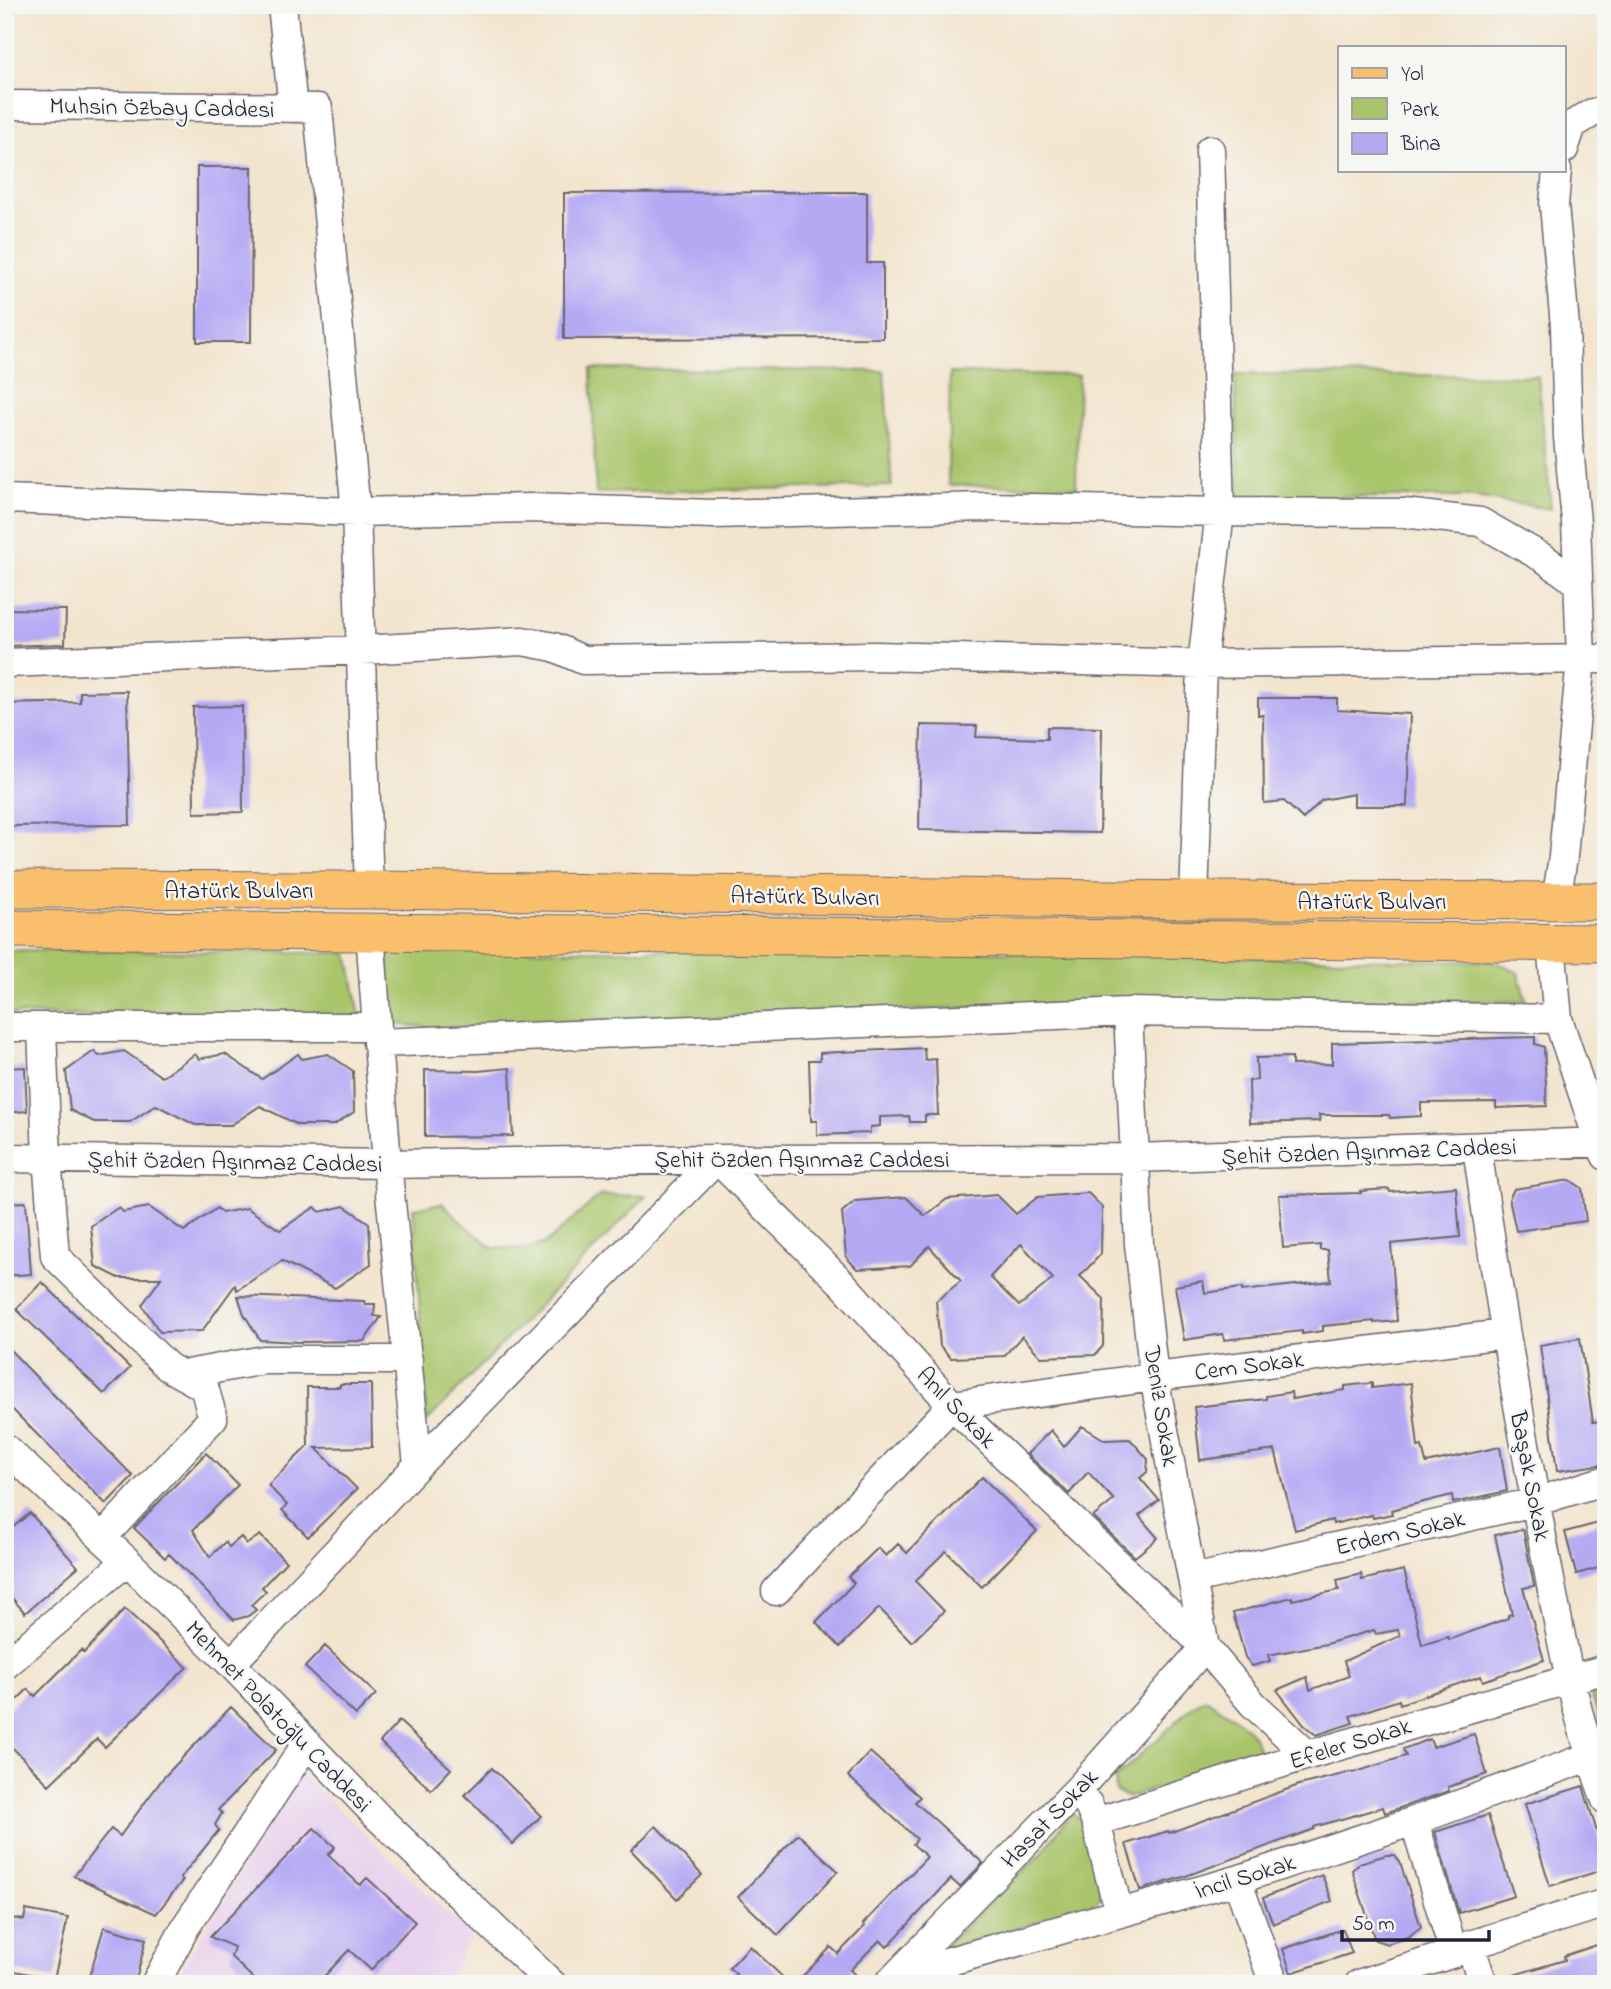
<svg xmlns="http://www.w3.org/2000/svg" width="1611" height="1989" font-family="'Indie Flower',sans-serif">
	<rect width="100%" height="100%" fill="#f6f6f2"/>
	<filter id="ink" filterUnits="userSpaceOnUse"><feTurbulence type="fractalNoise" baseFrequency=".0143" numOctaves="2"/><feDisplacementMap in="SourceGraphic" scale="14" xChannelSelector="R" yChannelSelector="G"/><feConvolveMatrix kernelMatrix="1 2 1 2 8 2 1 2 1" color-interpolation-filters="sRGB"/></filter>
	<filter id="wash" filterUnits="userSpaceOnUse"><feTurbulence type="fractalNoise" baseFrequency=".00686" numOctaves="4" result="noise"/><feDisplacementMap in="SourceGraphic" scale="28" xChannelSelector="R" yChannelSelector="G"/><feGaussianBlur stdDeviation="1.57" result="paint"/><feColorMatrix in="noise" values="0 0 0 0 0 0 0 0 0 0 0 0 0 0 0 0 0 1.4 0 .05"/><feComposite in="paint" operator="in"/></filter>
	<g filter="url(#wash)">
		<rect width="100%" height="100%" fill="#f3e4ce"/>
		<path fill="#e9d2ed" d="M 299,1771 L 471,1935 L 447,1984 L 173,1984 Z"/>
		<path fill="#a9c56b" stroke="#667453" stroke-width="2" d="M 591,369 L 884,371 L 892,486 L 596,493 Z
			M 950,373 L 1079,375 L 1076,487 L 948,485 Z
			M 1235,374 L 1538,376 L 1551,509 L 1474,497 L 1239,497 Z
			M 5,950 L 348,953 L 361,1022 L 5,1014 Z
			M 389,950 L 893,950 L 1498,962 L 1518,973 L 1526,1001 L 1114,1002 L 447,1029 L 397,1024 L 387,995 Z
			M 600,1195 L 646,1196 L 427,1421 L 413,1208 L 443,1203 L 461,1222 L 493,1248 L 526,1249 L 546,1243 Z
			M 1606,1677 L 1606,1743 L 1591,1693 L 1593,1692 L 1590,1681 Z
			M 1206,1699 C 1230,1716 1257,1726 1261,1757 L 1128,1797 L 1116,1792 L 1115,1779 L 1195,1704 Z
			M 1071,1813 L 1083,1820 L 1102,1896 L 1088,1908 L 954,1946 L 945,1946 L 1041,1854 Z"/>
		<g id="blocks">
			<path fill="#b5a9f4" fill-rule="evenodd" d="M 197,167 L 252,167 L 251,342 L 197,342 Z
				M 867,192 L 867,263 L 883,263 L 883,338 L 564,339 L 564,193 Z
				M 5,609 L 66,610 L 65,644 L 5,646 Z
				M 127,691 L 130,825 L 5,826 L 5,704 L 80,702 L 80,692 Z
				M 1258,698 L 1337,698 L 1337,710 L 1410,714 L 1407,806 L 1354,806 L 1354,794 L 1322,800 L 1303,819 L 1284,801 L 1264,803 L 1263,715 L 1258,715 Z
				M 242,706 L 243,812 L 194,813 L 193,707 Z
				M 921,725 L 977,726 L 976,737 L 1047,739 L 1047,727 L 1102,728 L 1100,833 L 919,830 Z
				M 1535,1037 L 1535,1044 L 1544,1047 L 1547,1106 L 1496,1108 L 1496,1102 L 1421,1103 L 1421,1116 L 1390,1118 L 1389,1115 L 1319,1115 L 1320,1121 L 1250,1123 L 1249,1081 L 1257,1080 L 1256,1058 L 1292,1057 L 1292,1065 L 1332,1064 L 1332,1043 Z
				M 924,1048 L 925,1060 L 936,1059 L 938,1115 L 925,1115 L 925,1122 L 910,1122 L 909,1116 L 880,1117 L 880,1126 L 870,1127 L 870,1133 L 817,1135 L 817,1121 L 811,1121 L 809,1060 L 820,1060 L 820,1053 Z
				M 94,1051 L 99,1056 L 124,1051 L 162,1077 L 195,1054 L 199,1059 L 225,1054 L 262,1079 L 298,1054 L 302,1059 L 328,1054 L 353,1071 L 354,1112 L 334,1125 L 298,1125 L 260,1106 L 231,1125 L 195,1125 L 156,1105 L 130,1122 L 94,1122 L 70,1110 L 66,1071 Z
				M 25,1067 L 27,1111 L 5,1113 L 5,1068 Z
				M 510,1068 L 513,1136 L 425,1137 L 425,1070 L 478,1071 Z
				M 1570,1180 L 1582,1188 L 1586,1221 L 1516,1231 L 1509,1199 L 1514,1189 Z
				M 1456,1187 L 1460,1237 L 1391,1244 L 1397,1321 L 1374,1323 L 1374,1321 L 1323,1326 L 1323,1331 L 1302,1334 L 1302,1331 L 1224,1340 L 1223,1334 L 1184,1340 L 1175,1286 L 1203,1281 L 1205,1293 L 1242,1288 L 1242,1291 L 1331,1281 L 1328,1250 L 1320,1250 L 1320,1245 L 1283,1248 L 1279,1195 L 1361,1193 L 1360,1191 L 1389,1189 L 1390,1192 Z
				M 1088,1193 L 1102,1207 L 1101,1254 L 1080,1276 L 1104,1299 L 1103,1346 L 1095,1355 L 1041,1357 L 1022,1336 L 1004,1356 L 951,1358 L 940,1346 L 936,1301 L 961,1281 L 929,1246 L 910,1266 L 857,1269 L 846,1257 L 842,1212 L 855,1201 L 906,1197 L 925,1216 L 947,1199 L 997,1195 L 1016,1214 L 1038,1197 ZM 1021,1244 L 1053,1279 L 1019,1306 L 990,1277 Z
				M 26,1202 L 31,1274 L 5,1276 L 5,1203 Z
				M 344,1206 L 369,1223 L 371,1264 L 335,1288 L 282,1261 L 237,1290 L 235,1285 L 202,1331 L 160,1332 L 142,1305 L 161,1278 L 119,1278 L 95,1266 L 91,1226 L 119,1207 L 123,1212 L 149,1207 L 184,1231 L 217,1208 L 222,1213 L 247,1208 L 280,1230 L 315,1207 L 320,1212 Z
				M 42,1282 L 130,1368 L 104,1394 L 16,1309 Z
				M 238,1296 L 364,1301 L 365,1304 L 375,1304 L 374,1316 L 381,1317 L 364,1341 L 299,1342 L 260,1340 L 244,1314 Z
				M 1580,1338 L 1593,1422 L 1600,1421 L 1606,1464 L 1557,1471 L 1540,1345 Z
				M 5,1345 L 133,1476 L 106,1504 L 5,1402 Z
				M 1372,1383 L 1372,1388 L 1411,1383 L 1418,1447 L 1422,1446 L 1426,1463 L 1500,1447 L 1507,1491 L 1453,1503 L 1452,1495 L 1391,1510 L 1392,1514 L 1373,1518 L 1372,1515 L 1333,1524 L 1332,1520 L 1295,1530 L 1275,1450 L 1200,1460 L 1194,1407 L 1266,1399 L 1266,1396 L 1291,1392 L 1292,1399 L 1345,1390 L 1345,1386 Z
				M 340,1384 L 371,1384 L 372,1447 L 316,1448 L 357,1489 L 308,1537 L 282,1510 L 287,1505 L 268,1485 L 308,1446 L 307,1387 L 340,1387 Z
				M 1082,1426 L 1105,1440 L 1130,1439 L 1148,1459 L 1147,1472 L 1140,1478 L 1159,1500 L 1139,1516 L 1158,1538 L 1135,1557 L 1093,1517 L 1114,1500 L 1088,1472 L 1069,1494 L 1027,1454 L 1051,1430 L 1064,1447 Z
				M 206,1453 L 238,1485 L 193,1530 L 210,1557 L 225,1542 L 229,1547 L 241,1537 L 247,1544 L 260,1535 L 286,1562 L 262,1587 L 266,1591 L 251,1605 L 256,1610 L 248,1616 L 234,1620 L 169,1554 L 165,1558 L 134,1528 Z
				M 982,1477 L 1037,1531 L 982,1587 L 946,1551 L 915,1581 L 944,1611 L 912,1642 L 879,1608 L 840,1647 L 816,1622 L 854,1583 L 848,1577 L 878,1548 L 886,1556 L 898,1544 L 907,1553 Z
				M 30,1513 L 78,1567 L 25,1613 L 5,1590 L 5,1534 Z
				M 1606,1521 L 1606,1566 L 1576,1574 L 1565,1532 Z
				M 1523,1529 L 1534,1586 L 1523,1588 L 1544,1660 L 1483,1681 L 1481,1676 L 1400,1704 L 1399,1700 L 1350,1716 L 1353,1723 L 1316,1735 L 1304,1725 L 1277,1690 L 1307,1677 L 1310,1690 L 1349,1676 L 1344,1661 L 1400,1636 L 1398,1630 L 1376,1634 L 1374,1630 L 1326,1644 L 1268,1655 L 1270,1661 L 1252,1666 L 1245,1657 L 1233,1613 L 1292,1597 L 1292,1600 L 1339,1590 L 1337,1580 L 1361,1574 L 1362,1580 L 1404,1570 L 1422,1645 L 1448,1637 L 1449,1640 L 1508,1618 L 1508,1615 L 1512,1614 L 1495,1535 Z
				M 125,1609 L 187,1667 L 105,1747 L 97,1739 L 49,1785 L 5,1740 L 5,1712 L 28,1689 L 35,1696 L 81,1650 L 84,1653 Z
				M 325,1646 L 376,1694 L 356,1715 L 305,1667 Z
				M 231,1707 L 276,1750 L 218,1810 L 222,1813 L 215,1825 L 219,1830 L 180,1878 L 183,1880 L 156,1914 L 74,1876 L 111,1829 L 120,1836 L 164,1777 Z
				M 399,1721 L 451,1769 L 431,1790 L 380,1742 Z
				M 1474,1734 L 1487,1774 L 1448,1787 L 1449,1791 L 1385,1813 L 1383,1807 L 1314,1827 L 1314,1829 L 1183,1877 L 1140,1890 L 1126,1844 L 1168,1831 L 1169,1833 L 1299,1785 L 1351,1772 L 1353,1773 L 1406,1756 L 1403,1749 L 1430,1739 L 1433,1747 Z
				M 870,1752 L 920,1797 L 915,1802 L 983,1863 L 960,1887 L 951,1879 L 887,1947 L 880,1940 L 850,1970 L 865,1984 L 795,1984 L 831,1947 L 838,1954 L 865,1926 L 863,1924 L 927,1857 L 913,1844 L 917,1839 L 848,1776 Z
				M 492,1768 L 541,1816 L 513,1844 L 465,1795 Z
				M 1583,1786 L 1606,1862 L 1606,1869 L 1550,1886 L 1525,1804 Z
				M 1488,1815 L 1514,1896 L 1459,1913 L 1435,1832 Z
				M 656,1826 L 702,1875 L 677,1899 L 631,1850 Z
				M 314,1828 L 335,1847 L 328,1855 L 360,1885 L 367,1878 L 415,1922 L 371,1970 L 349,1950 L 317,1984 L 259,1984 L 231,1957 L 234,1947 L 210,1937 Z
				M 798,1834 L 838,1871 L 778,1935 L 738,1897 Z
				M 1386,1855 L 1395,1855 L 1400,1862 L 1421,1927 L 1408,1937 L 1387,1944 L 1375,1940 L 1352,1870 L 1360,1863 Z
				M 1322,1875 L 1332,1901 L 1273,1924 L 1263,1898 Z
				M 26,1910 L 68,1918 L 54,1979 L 5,1969 L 5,1917 L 24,1920 Z
				M 104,1927 L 146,1939 L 135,1984 L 87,1984 Z
				M 1343,1929 L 1352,1953 L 1291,1973 L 1283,1949 Z
				M 1606,1942 L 1606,1984 L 1500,1984 L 1500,1979 L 1565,1960 L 1564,1956 Z
				M 750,1946 L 790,1984 L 727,1984 L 736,1974 L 729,1968 Z"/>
		</g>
	</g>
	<g filter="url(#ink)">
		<use href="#blocks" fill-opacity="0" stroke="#6b666e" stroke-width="2"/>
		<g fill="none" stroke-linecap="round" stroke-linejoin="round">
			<g stroke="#6b666e" stroke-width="31">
				<path id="minor" d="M 282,5 L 293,108
					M 5,105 L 318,108 L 356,512 L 369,890
					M 1564,149 L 1572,125 L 1592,113 L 1606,111
					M 5,499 L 356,512 L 530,508 L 714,514 L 985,507 L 1220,512 L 1404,513 L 1480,522 L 1545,559 L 1578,583
					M 5,663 L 362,650 L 522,641 L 554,647 L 583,660 L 875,656 L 1202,664 L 1606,659
					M 1194,900 L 1202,664 L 1220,512 L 1210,150
					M 1556,901 L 1563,857 L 1581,658 L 1576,522 L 1568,437 L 1565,326 L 1554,205 L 1557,170
					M 370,932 L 387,1164 L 418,1465
					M 1551,944 L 1558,1019 L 1599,1142 L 1606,1156
					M 1128,1012 L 1139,1244 L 1154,1377 L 1205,1647 L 1253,1704 L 1308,1755
					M 5,1027 L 376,1027
					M 42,1028 L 47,1158 L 55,1256 L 168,1367 L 204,1387 L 213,1418 L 102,1538
					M 377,1043 L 1128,1012 L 1558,1019
					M 1477,1148 C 1496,1280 1518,1411 1543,1542 C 1559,1629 1574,1716 1606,1800
					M 5,1158 L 387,1164 L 717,1159 L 1135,1158 L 1606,1142
					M 182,1375 L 264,1360 L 408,1360
					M 5,1448 L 127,1561 L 231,1664 L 380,1819 L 552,1984
					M 1193,1579 L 1535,1502 L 1606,1480
					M 776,1591 L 952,1405 L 1154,1377 L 1504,1334
					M 231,1664 L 418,1465 L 717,1159 L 843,1284 L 952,1405 L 1205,1647 L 1080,1787 L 888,1984
					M 5,1665 L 127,1561
					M 1088,1804 L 1096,1822 L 1119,1913
					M 1414,1821 L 1454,1953
					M 1096,1822 L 1308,1755 L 1606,1669
					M 1237,1880 L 1274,1984
					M 1470,1945 L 1483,1984
					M 897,1976 L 1237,1880 L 1414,1821 L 1589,1757
					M 155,1984 L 186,1926 L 307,1743
					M 1359,1984 L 1454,1953 L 1470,1945 L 1606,1903"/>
			</g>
			<g stroke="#6b666e" stroke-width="39">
				<path id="major" d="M 5,889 L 369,890 L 1194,900 L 1606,901
					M 5,929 L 1606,943"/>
			</g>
			<use href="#minor" stroke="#fff" stroke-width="28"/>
			<use href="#major" stroke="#f9bf6d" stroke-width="37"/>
		</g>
	</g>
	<g text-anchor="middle" stroke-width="5" stroke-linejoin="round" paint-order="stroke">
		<g font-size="24" fill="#22223b" stroke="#f6f6f2">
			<text transform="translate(162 107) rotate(1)" y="8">Muhsin Özbay Caddesi</text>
			<text x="239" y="898">Atatürk Bulvarı</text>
			<text transform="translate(805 896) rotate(1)" y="8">Atatürk Bulvarı</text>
			<text x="1372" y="909">Atatürk Bulvarı</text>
			<text transform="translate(1369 1151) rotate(-2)" y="8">Şehit Özden Aşınmaz Caddesi</text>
			<text x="802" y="1167">Şehit Özden Aşınmaz Caddesi</text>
			<text transform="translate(235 1161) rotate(1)" y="8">Şehit Özden Aşınmaz Caddesi</text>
			<text transform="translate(1249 1365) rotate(-7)" y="8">Cem Sokak</text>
			<text transform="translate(1162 1406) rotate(81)" y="8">Deniz Sokak</text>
			<text transform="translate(957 1407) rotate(46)" y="8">Anıl Sokak</text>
			<text transform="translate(1531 1476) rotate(79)" y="8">Başak Sokak</text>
			<text transform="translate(1400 1532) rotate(-13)" y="8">Erdem Sokak</text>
			<text transform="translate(279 1716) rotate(46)" y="8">Mehmet Polatoğlu Caddesi</text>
			<text transform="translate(1350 1743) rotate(-17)" y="8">Efeler Sokak</text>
			<text transform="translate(1049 1818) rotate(-46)" y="8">Hasat Sokak</text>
			<text transform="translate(1245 1876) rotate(-17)" y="8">İncil Sokak</text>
		</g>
	</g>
	<rect width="1611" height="1989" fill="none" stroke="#f6f6f2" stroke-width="28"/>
	<rect x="1338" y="46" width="228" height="126" fill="#f6f6f2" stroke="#a1a1a9" stroke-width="2"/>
	<rect x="1352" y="68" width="35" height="10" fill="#f9bf6d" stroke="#a1a1a9" stroke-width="2"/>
	<text x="1401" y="80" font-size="21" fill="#22223b">Yol</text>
	<rect x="1352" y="98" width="35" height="21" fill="#a9c56b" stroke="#a1a1a9" stroke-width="2"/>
	<text x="1401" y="116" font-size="21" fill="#22223b">Park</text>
	<rect x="1352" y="133" width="35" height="21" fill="#b5a9f4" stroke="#a1a1a9" stroke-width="2"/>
	<text x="1401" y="150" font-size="21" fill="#22223b">Bina</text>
	<path d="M1342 1930v10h147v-10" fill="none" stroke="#22223b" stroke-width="3.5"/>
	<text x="1352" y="1930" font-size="21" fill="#22223b" stroke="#f6f6f2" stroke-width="5" paint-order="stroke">50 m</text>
</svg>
